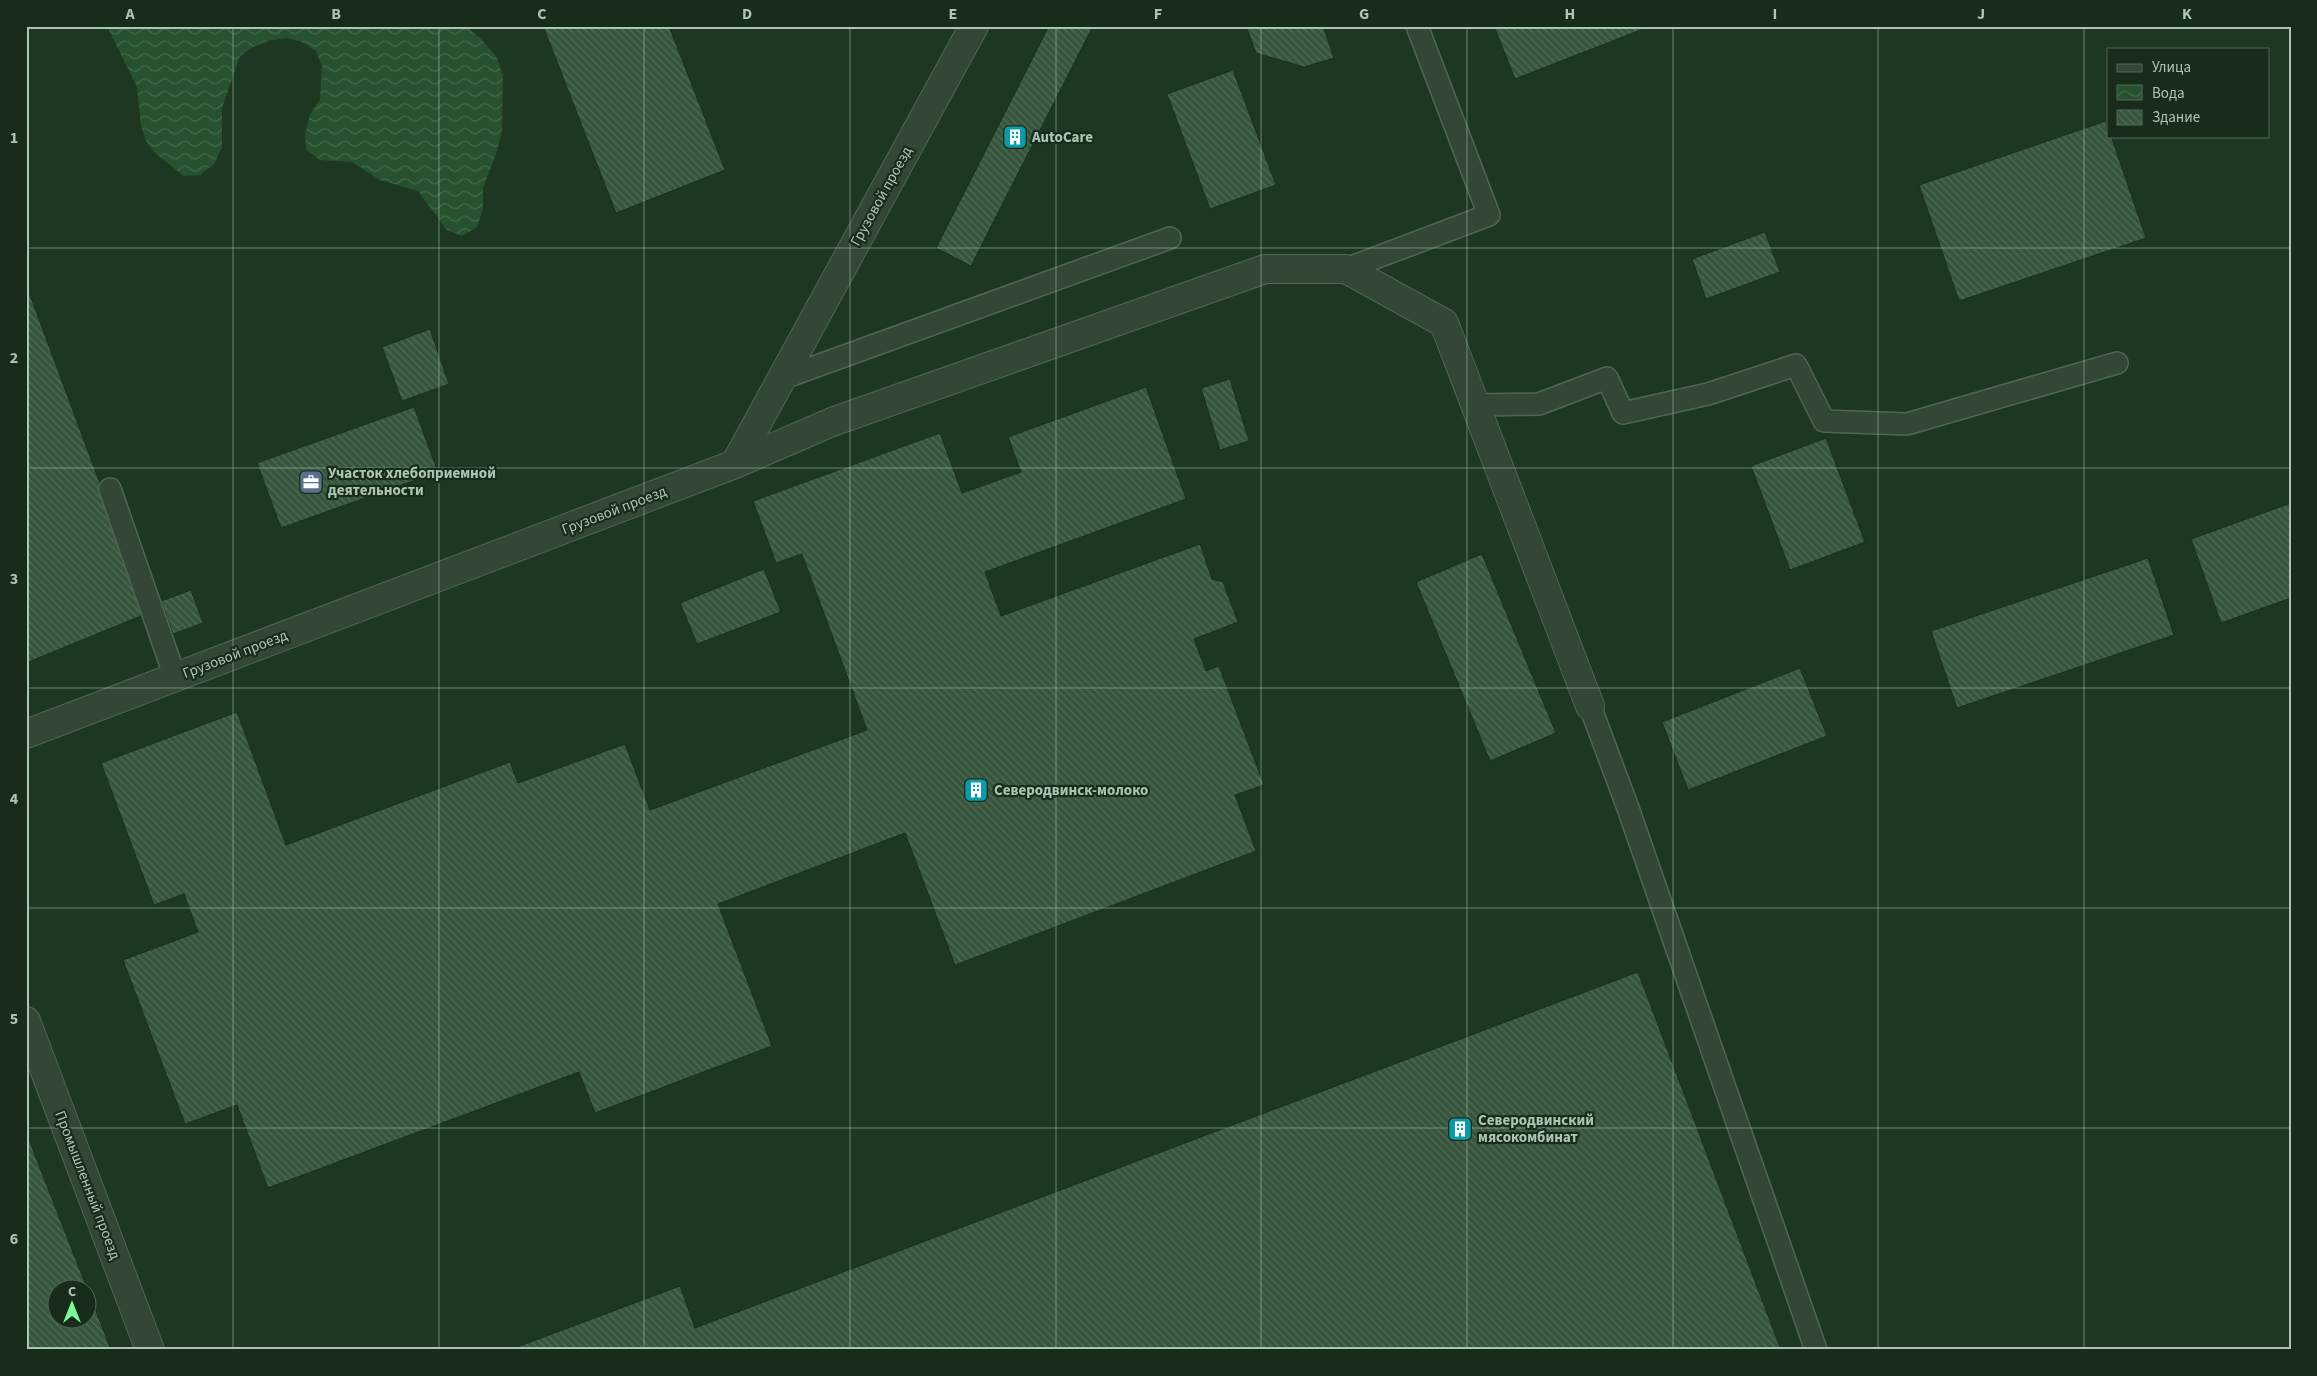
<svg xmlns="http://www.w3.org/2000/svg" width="2317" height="1376" font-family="'Source Sans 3',sans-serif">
	<defs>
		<pattern id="water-waves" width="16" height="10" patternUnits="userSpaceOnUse" patternTransform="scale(1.25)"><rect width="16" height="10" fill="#275230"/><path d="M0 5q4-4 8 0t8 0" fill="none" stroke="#44694c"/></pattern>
		<pattern id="building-back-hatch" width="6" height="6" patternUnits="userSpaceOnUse" patternTransform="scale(1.25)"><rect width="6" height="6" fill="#37553d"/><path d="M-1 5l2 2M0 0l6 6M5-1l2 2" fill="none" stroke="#516c57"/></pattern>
	</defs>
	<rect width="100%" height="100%" fill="#1e3723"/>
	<path fill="url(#water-waves)" d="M 107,26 L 466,26 L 482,40 L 496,56 L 503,75 L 502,130 L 497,151 L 483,188 L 483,208 L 477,227 L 462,236 L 447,230 L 418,191 L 380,180 L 352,162 L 320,160 L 306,150 L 305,134 L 310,115 L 320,99 L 322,66 L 316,51 L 302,42 L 287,38 L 271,40 L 255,46 L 240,56 L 222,108 L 222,147 L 214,164 L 200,175 L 184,176 L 156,154 L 146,141 L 141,125 L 137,87 Z"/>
	<path fill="url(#building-back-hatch)" stroke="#1a2e1e" d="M 543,26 L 669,26 L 725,170 L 616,213 Z
		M 1049,26 L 1093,26 L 971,266 L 936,248 Z
		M 1246,26 L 1323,26 L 1334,58 L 1304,67 L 1256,53 Z
		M 1494,26 L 1651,26 L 1515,79 Z
		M 1233,70 L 1276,185 L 1210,209 L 1167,94 Z
		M 2106,121 L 2108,136 L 2111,136 L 2146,238 L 1959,301 L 1919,185 Z
		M 1765,232 L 1780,272 L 1706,299 L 1692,259 Z
		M 26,284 L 148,613 L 26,663 Z
		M 430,329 L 449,384 L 402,401 L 382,347 Z
		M 1230,379 L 1249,441 L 1220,450 L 1201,388 Z
		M 1146,387 L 1186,499 L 985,572 L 1001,616 L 1200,544 L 1212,579 L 1223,582 L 1238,622 L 1194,639 L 1206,671 L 1219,666 L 1264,785 L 1235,795 L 1256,851 L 955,965 L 905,833 L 718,904 L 772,1046 L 595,1113 L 579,1072 L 268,1188 L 237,1105 L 185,1124 L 123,960 L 198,932 L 184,894 L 154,905 L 101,763 L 237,712 L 286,845 L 510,762 L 518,783 L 625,744 L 650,810 L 867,730 L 802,554 L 776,563 L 753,501 L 940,433 L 962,493 L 1021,472 L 1008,437 Z
		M 414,407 L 438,472 L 281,528 L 257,463 Z
		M 1826,438 L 1865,542 L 1790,570 L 1751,466 Z
		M 2291,503 L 2291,598 L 2221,623 L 2191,539 Z
		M 1482,554 L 1556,733 L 1490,761 L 1416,582 Z
		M 2148,558 L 2174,635 L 1957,708 L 1931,631 Z
		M 764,569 L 781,612 L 697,644 L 680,603 Z
		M 191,590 L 203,623 L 173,634 L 161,601 Z
		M 1800,668 L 1827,736 L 1688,790 L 1662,722 Z
		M 1638,972 L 1781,1350 L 509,1350 L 680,1286 L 695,1328 Z
		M 26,1132 L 87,1288 L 58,1288 L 58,1318 L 88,1318 L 88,1290 L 111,1350 L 26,1350 Z"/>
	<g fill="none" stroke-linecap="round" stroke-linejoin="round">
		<g stroke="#4f6655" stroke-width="24">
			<path id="service" d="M 1346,269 L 1489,215 L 1417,26
				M 781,379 L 1170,238
				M 1475,405 L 1539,404 L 1607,378 L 1623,413 L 1708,394 L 1796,365 L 1824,421 L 1907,424 L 2117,363
				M 110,489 L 175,677
				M 1590,706 L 1628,808 L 1816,1350"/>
		</g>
		<g stroke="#4f6655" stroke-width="30">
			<path id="minor" d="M 735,464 L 832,422 L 1265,269 L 1346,269 L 1444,323 L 1590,706
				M 26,734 L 735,464 L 974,26
				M 26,1021 L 150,1350"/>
		</g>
		<use href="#service" stroke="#324736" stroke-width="21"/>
		<use href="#minor" stroke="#324736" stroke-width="28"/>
	</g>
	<path fill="none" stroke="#acc5b2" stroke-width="1" stroke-opacity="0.55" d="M 233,26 L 233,1350M 439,26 L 439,1350M 644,26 L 644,1350M 850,26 L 850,1350M 1056,26 L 1056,1350M 1261,26 L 1261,1350M 1467,26 L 1467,1350M 1673,26 L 1673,1350M 1878,26 L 1878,1350M 2084,26 L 2084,1350M 26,248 L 2291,248M 26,468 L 2291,468M 26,688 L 2291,688M 26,908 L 2291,908M 26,1128 L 2291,1128"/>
	<defs>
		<g id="building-square" transform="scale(1.25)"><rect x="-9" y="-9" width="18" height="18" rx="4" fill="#0f9aa8" stroke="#182c1c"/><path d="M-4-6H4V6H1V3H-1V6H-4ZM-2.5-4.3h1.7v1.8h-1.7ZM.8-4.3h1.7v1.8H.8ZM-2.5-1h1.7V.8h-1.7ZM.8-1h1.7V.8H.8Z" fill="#fff"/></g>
		<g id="office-square" transform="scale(1.25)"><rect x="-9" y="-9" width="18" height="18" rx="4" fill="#5c6f8a" stroke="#182c1c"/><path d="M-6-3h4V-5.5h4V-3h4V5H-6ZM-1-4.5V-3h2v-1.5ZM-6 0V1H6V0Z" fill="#fff"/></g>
	</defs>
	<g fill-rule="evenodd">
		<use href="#building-square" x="1015" y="137"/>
		<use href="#office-square" x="311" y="482"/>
		<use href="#building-square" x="976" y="790"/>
		<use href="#building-square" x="1460" y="1129"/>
	</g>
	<g text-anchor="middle" stroke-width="4.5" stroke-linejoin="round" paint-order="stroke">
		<g font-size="15" font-weight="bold" fill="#acc5b2" stroke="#182c1c" text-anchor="start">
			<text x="1032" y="142">AutoCare</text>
			<text x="328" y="478">Участок хлебоприемной<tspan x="328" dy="17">деятельности</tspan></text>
			<text x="994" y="795">Северодвинск-молоко</text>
			<text x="1478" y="1125">Северодвинский<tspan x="1478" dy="17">мясокомбинат</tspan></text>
		</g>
		<g font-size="15" fill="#acc5b2" stroke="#182c1c">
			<text transform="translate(881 196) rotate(-61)" y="5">Грузовой проезд</text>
			<text transform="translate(614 510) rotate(-21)" y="5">Грузовой проезд</text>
			<text transform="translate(235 654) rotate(-21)" y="5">Грузовой проезд</text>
			<text transform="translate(88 1185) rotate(69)" y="5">Промышленный проезд</text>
		</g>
	</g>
	<rect width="2317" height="1376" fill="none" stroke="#182c1c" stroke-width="55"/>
	<rect x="2107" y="48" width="162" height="90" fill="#182c1c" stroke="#536958"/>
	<rect x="2117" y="64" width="25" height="8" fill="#324736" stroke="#536958"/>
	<text x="2152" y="72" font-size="15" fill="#acc5b2">Улица</text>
	<rect x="2117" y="85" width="25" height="15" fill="url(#water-waves)" stroke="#536958"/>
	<text x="2152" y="98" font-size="15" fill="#acc5b2">Вода</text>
	<rect x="2117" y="110" width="25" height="15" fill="url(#building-back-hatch)" stroke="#536958"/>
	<text x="2152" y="122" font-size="15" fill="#acc5b2">Здание</text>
	<g transform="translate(72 1304)"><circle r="24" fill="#182c1c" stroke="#536958"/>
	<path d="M0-4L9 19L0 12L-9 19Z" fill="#79fc98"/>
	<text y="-8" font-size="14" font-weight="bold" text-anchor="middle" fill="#acc5b2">С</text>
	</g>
	<rect x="28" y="28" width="2262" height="1320" fill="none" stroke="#acc5b2" stroke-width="2"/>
	<g font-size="16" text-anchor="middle" font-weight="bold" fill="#acc5b2">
		<text x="130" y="19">A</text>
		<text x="336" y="19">B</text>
		<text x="542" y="19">C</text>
		<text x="747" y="19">D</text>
		<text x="953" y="19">E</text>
		<text x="1158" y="19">F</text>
		<text x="1364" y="19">G</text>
		<text x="1570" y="19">H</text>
		<text x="1775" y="19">I</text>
		<text x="1981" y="19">J</text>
		<text x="2187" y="19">K</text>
		<text x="14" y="143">1</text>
		<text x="14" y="363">2</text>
		<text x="14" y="584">3</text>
		<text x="14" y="804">4</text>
		<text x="14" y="1024">5</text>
		<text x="14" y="1244">6</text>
	</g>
</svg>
